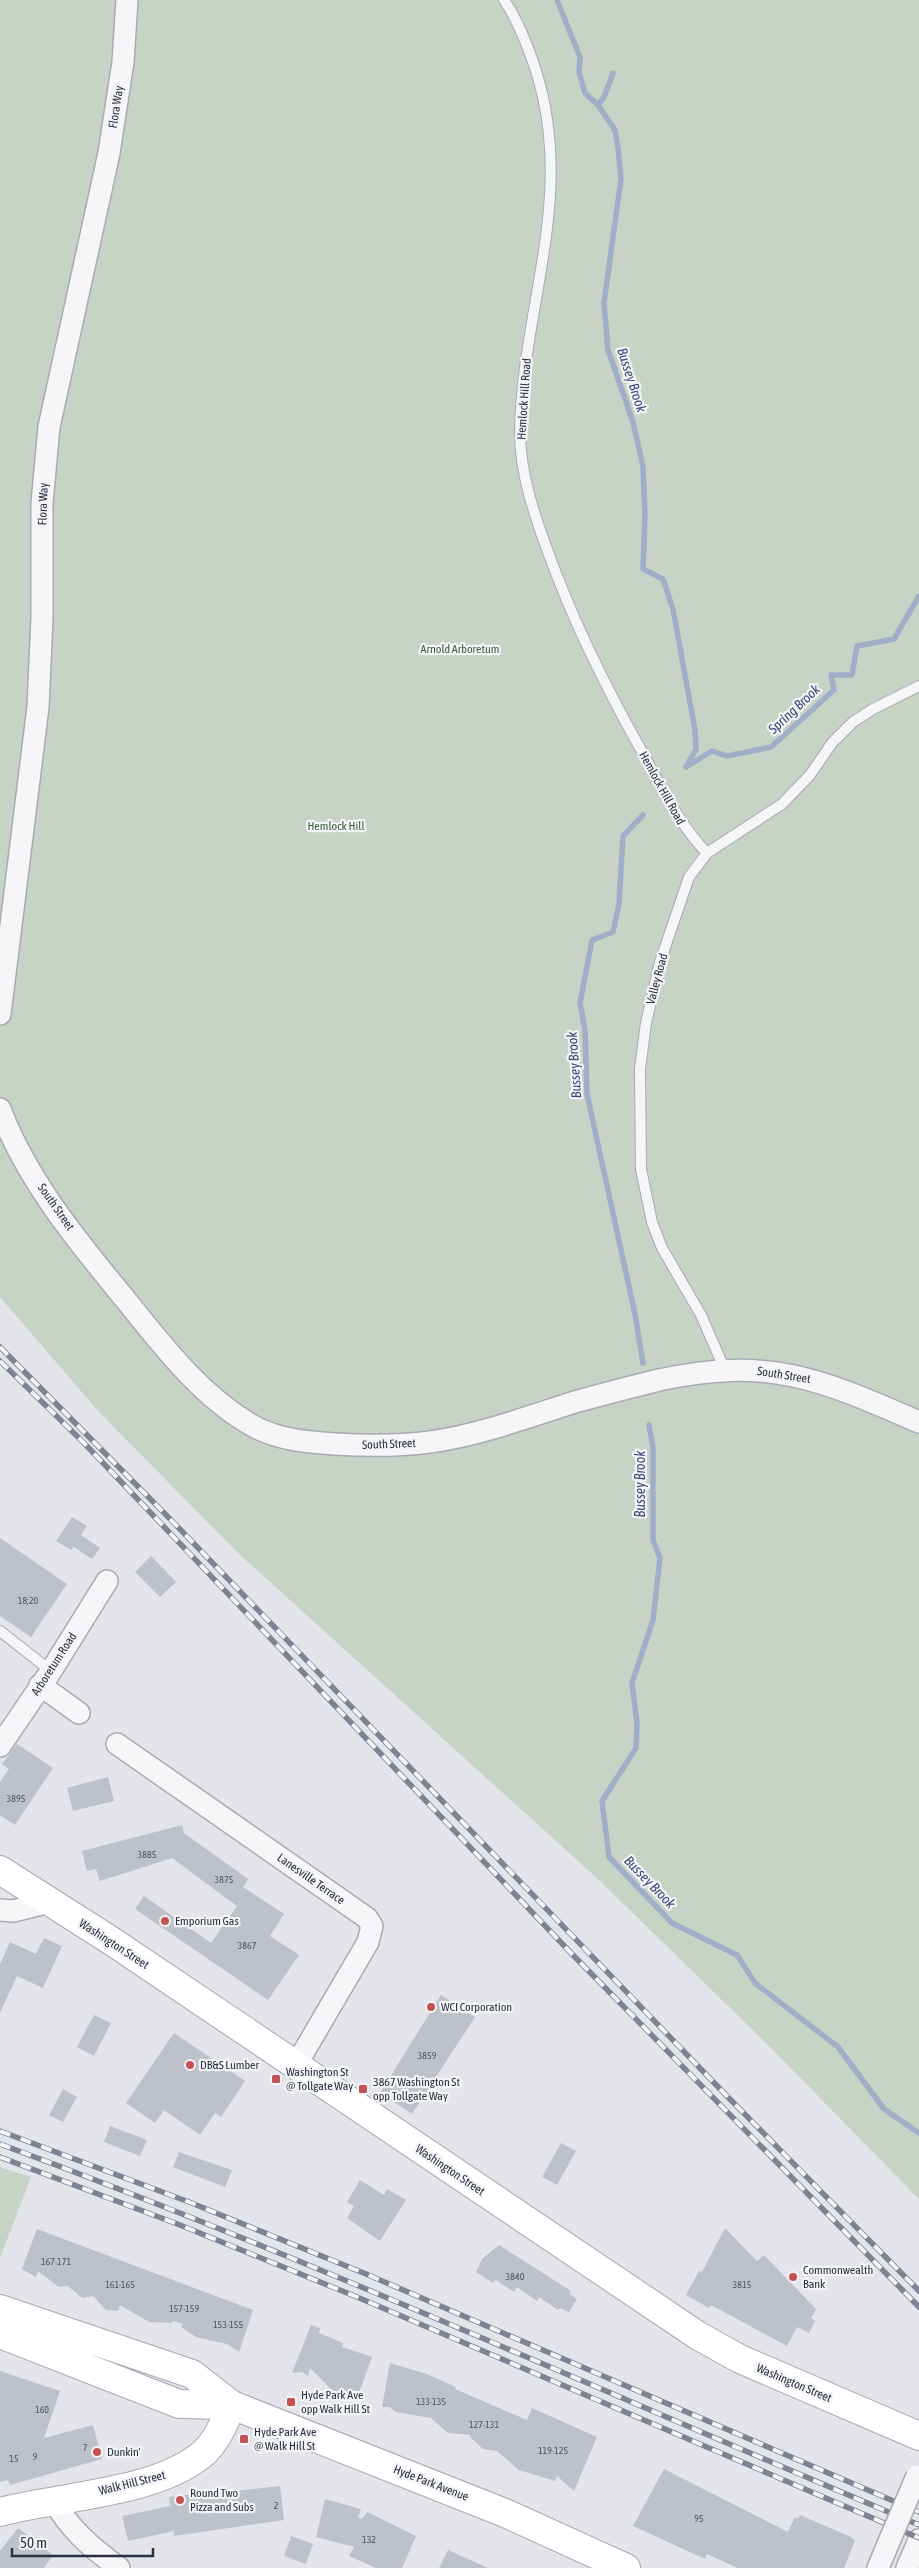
<svg xmlns="http://www.w3.org/2000/svg" width="919" height="2568" font-family="'Asap Condensed',sans-serif">
	<rect width="100%" height="100%" fill="#e3e5ea"/>
	<path fill="#c6d3c5" d="M 0,0 L 919,0 L 919,2199 L 768,2045 L 598,1879 L 239,1554 L 99,1412 L 0,1297 Z
		M 0,2167 L 31,2177 L 0,2258 Z"/>
	<g fill="none" stroke-linecap="round" stroke-linejoin="round">
		<path stroke="#a1aec7" stroke-width="5.5" d="M 557,0 L 580,57 L 579,72 L 585,93 L 598,105 L 615,130 L 618,148 L 621,179 L 604,303 L 608,350 L 633,422 L 643,466 L 645,517 L 643,569 L 663,579 L 673,609 L 695,730 L 696,749 L 686,767
			M 598,105 L 604,97 L 613,73
			M 686,767 L 712,751 L 727,756 L 771,747 L 834,690 L 831,675 L 852,675 L 857,646 L 894,639 L 919,596
			M 643,815 L 623,836 L 619,904 L 613,932 L 592,940 L 580,1003 L 585,1030 L 587,1094 L 635,1314 L 643,1363
			M 649,1425 L 653,1448 L 653,1540 L 660,1558 L 653,1620 L 632,1683 L 637,1723 L 636,1748 L 602,1801 L 609,1857 L 672,1923 L 737,1955 L 755,1983 L 838,2047 L 884,2109 L 919,2133"/>
	</g>
	<path fill="#bec0ca" d="M 72,1517 L 87,1526 L 81,1535 L 100,1548 L 92,1559 L 74,1547 L 71,1550 L 56,1541 Z
		M 0,1538 L 67,1584 L 31,1637 L 0,1616 Z
		M 151,1556 L 176,1582 L 160,1597 L 135,1572 Z
		M 17,1744 L 53,1768 L 15,1825 L 0,1815 L 0,1782 L 9,1769 L 2,1764 Z
		M 108,1777 L 114,1801 L 73,1811 L 67,1788 Z
		M 182,1825 L 184,1833 L 248,1879 L 243,1887 L 284,1914 L 270,1936 L 299,1955 L 268,2000 L 135,1909 L 144,1896 L 211,1943 L 237,1906 L 172,1858 L 100,1881 L 96,1869 L 87,1871 L 82,1851 Z
		M 44,1938 L 62,1946 L 43,1988 L 17,1976 L 0,2013 L 0,1964 L 10,1942 L 36,1954 Z
		M 441,1995 L 475,2017 L 412,2114 L 380,2093 Z
		M 94,2015 L 111,2023 L 94,2056 L 77,2047 Z
		M 174,2033 L 245,2081 L 221,2117 L 215,2113 L 200,2135 L 164,2110 L 155,2123 L 126,2103 Z
		M 63,2089 L 77,2097 L 63,2122 L 49,2115 Z
		M 110,2126 L 147,2140 L 140,2156 L 104,2142 Z
		M 561,2143 L 576,2151 L 557,2185 L 542,2177 Z
		M 179,2152 L 232,2170 L 225,2187 L 173,2167 Z
		M 360,2180 L 384,2195 L 387,2189 L 406,2200 L 380,2241 L 347,2218 L 354,2206 L 347,2202 Z
		M 725,2228 L 757,2261 L 764,2255 L 816,2309 L 811,2318 L 815,2321 L 809,2333 L 797,2327 L 787,2346 L 711,2305 L 709,2308 L 686,2295 L 699,2271 L 702,2272 Z
		M 37,2229 L 253,2310 L 239,2352 L 227,2344 L 196,2337 L 181,2327 L 183,2324 L 173,2321 L 172,2323 L 149,2322 L 120,2305 L 118,2311 L 106,2310 L 93,2296 L 82,2298 L 68,2286 L 59,2287 L 38,2271 L 36,2277 L 22,2269 Z
		M 499,2245 L 571,2291 L 569,2294 L 577,2299 L 569,2312 L 560,2308 L 558,2310 L 539,2297 L 537,2301 L 517,2287 L 514,2292 L 496,2280 L 493,2283 L 476,2272 L 482,2259 Z
		M 311,2325 L 320,2328 L 319,2333 L 343,2343 L 342,2347 L 372,2357 L 359,2393 L 335,2393 L 310,2368 L 308,2376 L 302,2372 L 292,2373 Z
		M 390,2363 L 427,2374 L 456,2387 L 455,2389 L 527,2420 L 532,2408 L 597,2437 L 574,2491 L 557,2476 L 555,2481 L 519,2470 L 497,2451 L 483,2449 L 470,2437 L 471,2435 L 448,2433 L 431,2418 L 396,2412 L 389,2407 L 382,2407 Z
		M 0,2371 L 60,2391 L 44,2438 L 93,2425 L 102,2459 L 10,2485 L 8,2480 L 0,2482 Z
		M 664,2469 L 788,2532 L 795,2517 L 798,2519 L 800,2515 L 851,2537 L 855,2541 L 844,2568 L 738,2568 L 707,2554 L 705,2559 L 633,2526 Z
		M 280,2486 L 284,2520 L 174,2536 L 174,2531 L 128,2541 L 122,2516 L 170,2506 L 169,2497 L 234,2489 L 235,2491 Z
		M 325,2499 L 361,2509 L 358,2517 L 362,2519 L 367,2512 L 416,2536 L 402,2568 L 376,2568 L 349,2556 L 354,2547 L 316,2537 Z
		M 18,2528 L 53,2555 L 44,2568 L 0,2568 L 0,2551 Z
		M 291,2536 L 313,2544 L 306,2564 L 284,2556 Z
		M 448,2550 L 488,2568 L 439,2568 Z"/>
	<g fill="none" stroke-linecap="round" stroke-linejoin="round">
		<g stroke="#a8abb4" stroke-width="12">
			<path id="lane" d="M 504,0 C 519,22 528,46 536,71 C 576,198 522,307 520,432 C 520,473 534,514 548,552 C 573,621 605,686 641,750 C 661,786 678,823 707,853
				M 725,1370 L 701,1315 L 662,1248 L 652,1222 L 641,1169 L 640,1069 L 646,1023 L 660,962 L 689,877 L 707,853 L 782,804 L 810,775 L 832,743 L 853,722 L 873,709 L 919,686
				M 0,1631 L 51,1671"/>
		</g>
		<g stroke="#a8abb4" stroke-width="24">
			<path id="street" d="M 0,1014 L 38,707 L 42,618 L 42,503 L 49,427 L 109,153 L 123,62 L 127,0
				M 0,1109 C 26,1179 78,1242 125,1299 C 162,1345 202,1398 255,1427 C 280,1440 307,1442 335,1444 C 366,1446 399,1446 430,1442 C 480,1435 527,1417 575,1402 C 603,1394 631,1387 659,1380 C 769,1356 820,1379 919,1422
				M 40,1685 L 79,1713
				M 117,1744 L 367,1918 L 372,1926 L 368,1942 L 296,2065
				M 0,1746 L 51,1671 L 107,1581
				M 0,1910 L 13,1911 L 50,1902
				M 54,2501 C 70,2530 92,2548 119,2568
				M 878,2568 L 891,2537
				M 907,2568 L 919,2540"/>
		</g>
		<g stroke="#a8abb4" stroke-width="30">
			<path id="secondary" d="M 0,2512 C 60,2496 151,2494 200,2456 C 216,2444 224,2423 232,2405"/>
		</g>
		<g stroke="#a3a8b5" stroke-width="30">
			<path id="primary" d="M 0,1870 L 110,1940 L 697,2335 L 740,2359 L 919,2436
				M 0,2309 L 192,2374 L 232,2405 L 505,2513 L 626,2568
				M 0,2334 L 179,2404 L 232,2405"/>
		</g>
		<use href="#lane" stroke="#f6f6f9" stroke-width="10"/>
		<use href="#street" stroke="#f6f6f9" stroke-width="21"/>
		<use href="#secondary" stroke="#fff" stroke-width="28"/>
		<use href="#primary" stroke="#fff" stroke-width="28"/>
		<g stroke="#7e8293" stroke-width="5.5">
			<path id="rail" d="M 0,1347 L 176,1525 L 723,2092 L 919,2291
				M 0,1361 L 83,1442 L 572,1954 L 919,2307
				M 0,2131 L 189,2202 L 366,2274 L 919,2512
				M 0,2144 C 312,2259 613,2396 919,2525
				M 0,2157 L 180,2225 L 357,2297 L 919,2538"/>
		</g>
		<use href="#rail" stroke="#f3f4f8" stroke-width="4" stroke-dasharray="11" stroke-linecap="butt"/>
		<g stroke="#a8abb4" stroke-width="24" stroke-linecap="butt">
			<path id="street-bridge" d="M 891,2537 L 917,2476"/>
		</g>
		<use href="#street-bridge" stroke="#f6f6f9" stroke-width="21"/>
	</g>
	<g fill="#c55252" stroke="#f3f4f8" stroke-width="2">
		<circle cx="165" cy="1921" r="5"/>
		<circle cx="431" cy="2007" r="5"/>
		<circle cx="190" cy="2065" r="5"/>
		<rect x="271" y="2074" width="10" height="10" rx="2.5"/>
		<rect x="358" y="2084" width="10" height="10" rx="2.5"/>
		<circle cx="793" cy="2277" r="5"/>
		<rect x="286" y="2397" width="10" height="10" rx="2.5"/>
		<rect x="239" y="2434" width="10" height="10" rx="2.5"/>
		<circle cx="97" cy="2452" r="5"/>
		<circle cx="180" cy="2500" r="5"/>
	</g>
	<g text-anchor="middle" stroke-width="4.5" stroke-linejoin="round" paint-order="stroke">
		<g font-size="10" fill="#505563">
			<text x="28" y="1604">18;20</text>
			<text x="16" y="1802">3895</text>
			<text x="147" y="1858">3885</text>
			<text x="224" y="1883">3875</text>
			<text x="247" y="1949">3867</text>
			<text x="427" y="2059">3859</text>
			<text x="56" y="2265">167-171</text>
			<text x="515" y="2280">3840</text>
			<text x="120" y="2288">161-165</text>
			<text x="742" y="2288">3815</text>
			<text x="184" y="2312">157-159</text>
			<text x="228" y="2328">153-155</text>
			<text x="431" y="2405">133-135</text>
			<text x="42" y="2413">160</text>
			<text x="484" y="2428">127-131</text>
			<text x="85" y="2451">7</text>
			<text x="553" y="2454">119-125</text>
			<text x="35" y="2460">9</text>
			<text x="14" y="2462">15</text>
			<text x="276" y="2509">2</text>
			<text x="699" y="2522">95</text>
			<text x="369" y="2543">132</text>
		</g>
		<g font-size="12" fill="#2c3141" stroke="#f3f4f8">
			<text transform="translate(116 107) rotate(-81)" y="4">Flora Way</text>
			<text transform="translate(524 399) rotate(-86)" y="4">Hemlock Hill Road</text>
			<text transform="translate(43 504) rotate(-88)" y="4">Flora Way</text>
			<text transform="translate(662 788) rotate(61)" y="4">Hemlock Hill Road</text>
			<text transform="translate(657 979) rotate(-75)" y="4">Valley Road</text>
			<text transform="translate(56 1207) rotate(55)" y="4">South Street</text>
			<text transform="translate(784 1375) rotate(9)" y="4">South Street</text>
			<text transform="translate(389 1444) rotate(-2)" y="4">South Street</text>
			<text transform="translate(54 1664) rotate(-57)" y="4">Arboretum Road</text>
			<text transform="translate(311 1879) rotate(35)" y="4">Lanesville Terrace</text>
			<text transform="translate(114 1944) rotate(33)" y="4">Washington Street</text>
			<text transform="translate(450 2170) rotate(34)" y="4">Washington Street</text>
			<text transform="translate(794 2383) rotate(23)" y="4">Washington Street</text>
			<text transform="translate(132 2483) rotate(-14)" y="4">Walk Hill Street</text>
			<text transform="translate(431 2483) rotate(21)" y="4">Hyde Park Avenue</text>
		</g>
		<g font-size="12" fill="#3c5c3a" stroke="#f3f4f8">
			<text x="460" y="653">Arnold Arboretum</text>
			<text x="336" y="830">Hemlock Hill</text>
		</g>
		<g font-size="12" fill="#2c3141" stroke="#f3f4f8" text-anchor="start">
			<text x="175" y="1925">Emporium Gas</text>
			<text x="441" y="2011">WCI Corporation</text>
			<text x="200" y="2069">DB&amp;S Lumber</text>
			<text x="286" y="2076">Washington St<tspan x="286" dy="14">@ Tollgate Way</tspan></text>
			<text x="373" y="2086">3867 Washington St<tspan x="373" dy="14">opp Tollgate Way</tspan></text>
			<text x="803" y="2274">Commonwealth<tspan x="803" dy="14">Bank</tspan></text>
			<text x="301" y="2399">Hyde Park Ave<tspan x="301" dy="14">opp Walk Hill St</tspan></text>
			<text x="254" y="2436">Hyde Park Ave<tspan x="254" dy="14">@ Walk Hill St</tspan></text>
			<text x="107" y="2456">Dunkin'</text>
			<text x="190" y="2497">Round Two<tspan x="190" dy="14">Pizza and Subs</tspan></text>
		</g>
		<g font-size="14" font-style="italic" fill="#394a73" stroke="#f3f4f8">
			<text transform="translate(632 380) rotate(72)" y="5">Bussey Brook</text>
			<text transform="translate(794 709) rotate(-43)" y="5">Spring Brook</text>
			<text transform="translate(574 1065) rotate(-94)" y="5">Bussey Brook</text>
			<text transform="translate(640 1484) rotate(-90)" y="5">Bussey Brook</text>
			<text transform="translate(650 1882) rotate(46)" y="5">Bussey Brook</text>
		</g>
	</g>
	<path d="M12 2548v8h141v-8" fill="none" stroke="#2c3141" stroke-width="2.5"/>
	<text x="20" y="2548" font-size="15" fill="#2c3141" stroke="#f3f4f8" stroke-width="4" paint-order="stroke">50 m</text>
</svg>
